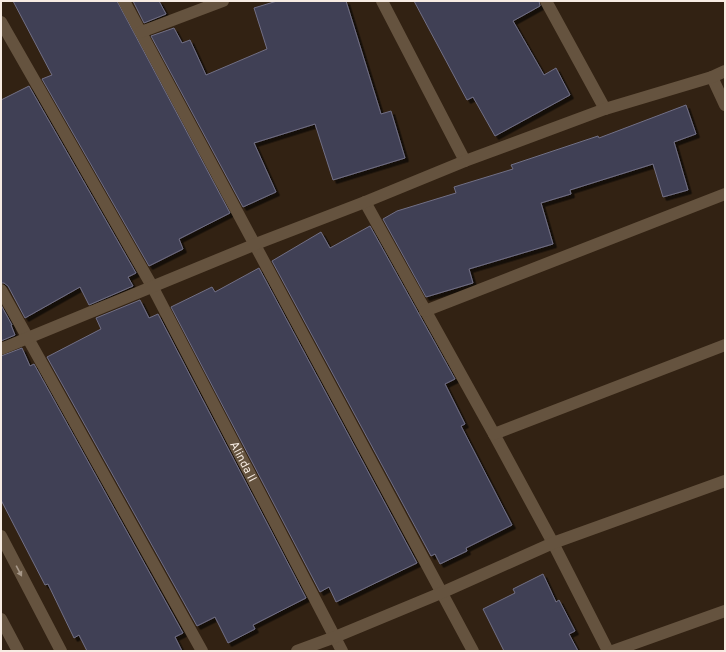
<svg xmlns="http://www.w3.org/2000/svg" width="726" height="652" font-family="Overpass,sans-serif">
	<defs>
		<filter id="shadow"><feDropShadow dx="3.5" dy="3.5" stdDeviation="0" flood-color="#0009"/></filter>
	</defs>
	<rect width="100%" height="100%" fill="#322213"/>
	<path fill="#413f54" stroke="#717086" filter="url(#shadow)" d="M 13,1 L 117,1 L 230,213 L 179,239 L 183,249 L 149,266 L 42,79 L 52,75 Z
		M 133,1 L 159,1 L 166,14 L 144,23 Z
		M 277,1 L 346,1 L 381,114 L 391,111 L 405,158 L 333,180 L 315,124 L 254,143 L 276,192 L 243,207 L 151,36 L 174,28 L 182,43 L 190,40 L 206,75 L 267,49 L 254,8 Z
		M 414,1 L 539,1 L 540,6 L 513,21 L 544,75 L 556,68 L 570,95 L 495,136 L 473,97 L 467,100 Z
		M 29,86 L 136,273 L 128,277 L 133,286 L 89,305 L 80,287 L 25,318 L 8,286 L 4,283 L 1,283 L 1,100 Z
		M 686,105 L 696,134 L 674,142 L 688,190 L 663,197 L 653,164 L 570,190 L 571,194 L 541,203 L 553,244 L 469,269 L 473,283 L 426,297 L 383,219 L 397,211 L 456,193 L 454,187 L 513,169 L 511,165 L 598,136 L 599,138 Z
		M 370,226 L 455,379 L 445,384 L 465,424 L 461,426 L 512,525 L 466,548 L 467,551 L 440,564 L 435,554 L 431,556 L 272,261 L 321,232 L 330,248 Z
		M 259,268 L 417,563 L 336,602 L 329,587 L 320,592 L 171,307 L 212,287 L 215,292 Z
		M 140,300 L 149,318 L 158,314 L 306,598 L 253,625 L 255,629 L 228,643 L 215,617 L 197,626 L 47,357 L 101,329 L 96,318 Z
		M 1,305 L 12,325 L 11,325 L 15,335 L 1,341 Z
		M 22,348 L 30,366 L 34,364 L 183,633 L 175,637 L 182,651 L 87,651 L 79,635 L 74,638 L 48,584 L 45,585 L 1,500 L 1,356 Z
		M 543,574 L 556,602 L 559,600 L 575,631 L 569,634 L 578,651 L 504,651 L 483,609 L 515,593 L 513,589 Z"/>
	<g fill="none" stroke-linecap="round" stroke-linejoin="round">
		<g stroke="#65533f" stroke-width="12">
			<path d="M 124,1 L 473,651"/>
			<path d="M 382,1 L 465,161"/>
			<path d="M 546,1 L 605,109"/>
			<path id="s1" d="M 1,22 L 152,286 L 342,651"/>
			<path d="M 141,32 L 223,1"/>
			<path d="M 712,77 L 725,105"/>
			<path d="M 365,202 L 494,434 L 553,543 L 608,651"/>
			<path d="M 1,290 L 202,651"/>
			<path d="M 425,311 L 725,194"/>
			<path d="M 1,349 L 256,244 L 365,202 L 465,161 L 605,109 L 712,77 L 725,71"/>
			<path d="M 494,434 L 725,345"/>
			<path d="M 1,536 L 61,651"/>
			<path d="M 1,619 L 18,651"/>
			<path d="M 297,651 L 335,637 L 441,593 L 553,543 L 725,481"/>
			<path d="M 613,651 L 725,611"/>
		</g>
	</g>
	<defs><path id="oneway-solid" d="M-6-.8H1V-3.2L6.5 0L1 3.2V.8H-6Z"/></defs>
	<use fill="#a79889" href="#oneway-solid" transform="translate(19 571) rotate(62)"/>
	<g text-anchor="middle" stroke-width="3.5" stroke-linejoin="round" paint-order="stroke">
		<g font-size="12" fill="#f7ece3" stroke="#322213">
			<text dy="4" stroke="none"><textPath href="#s1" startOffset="502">Alinda II</textPath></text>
		</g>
	</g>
	<rect width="726" height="652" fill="none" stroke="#f7ece3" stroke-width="4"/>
</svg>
